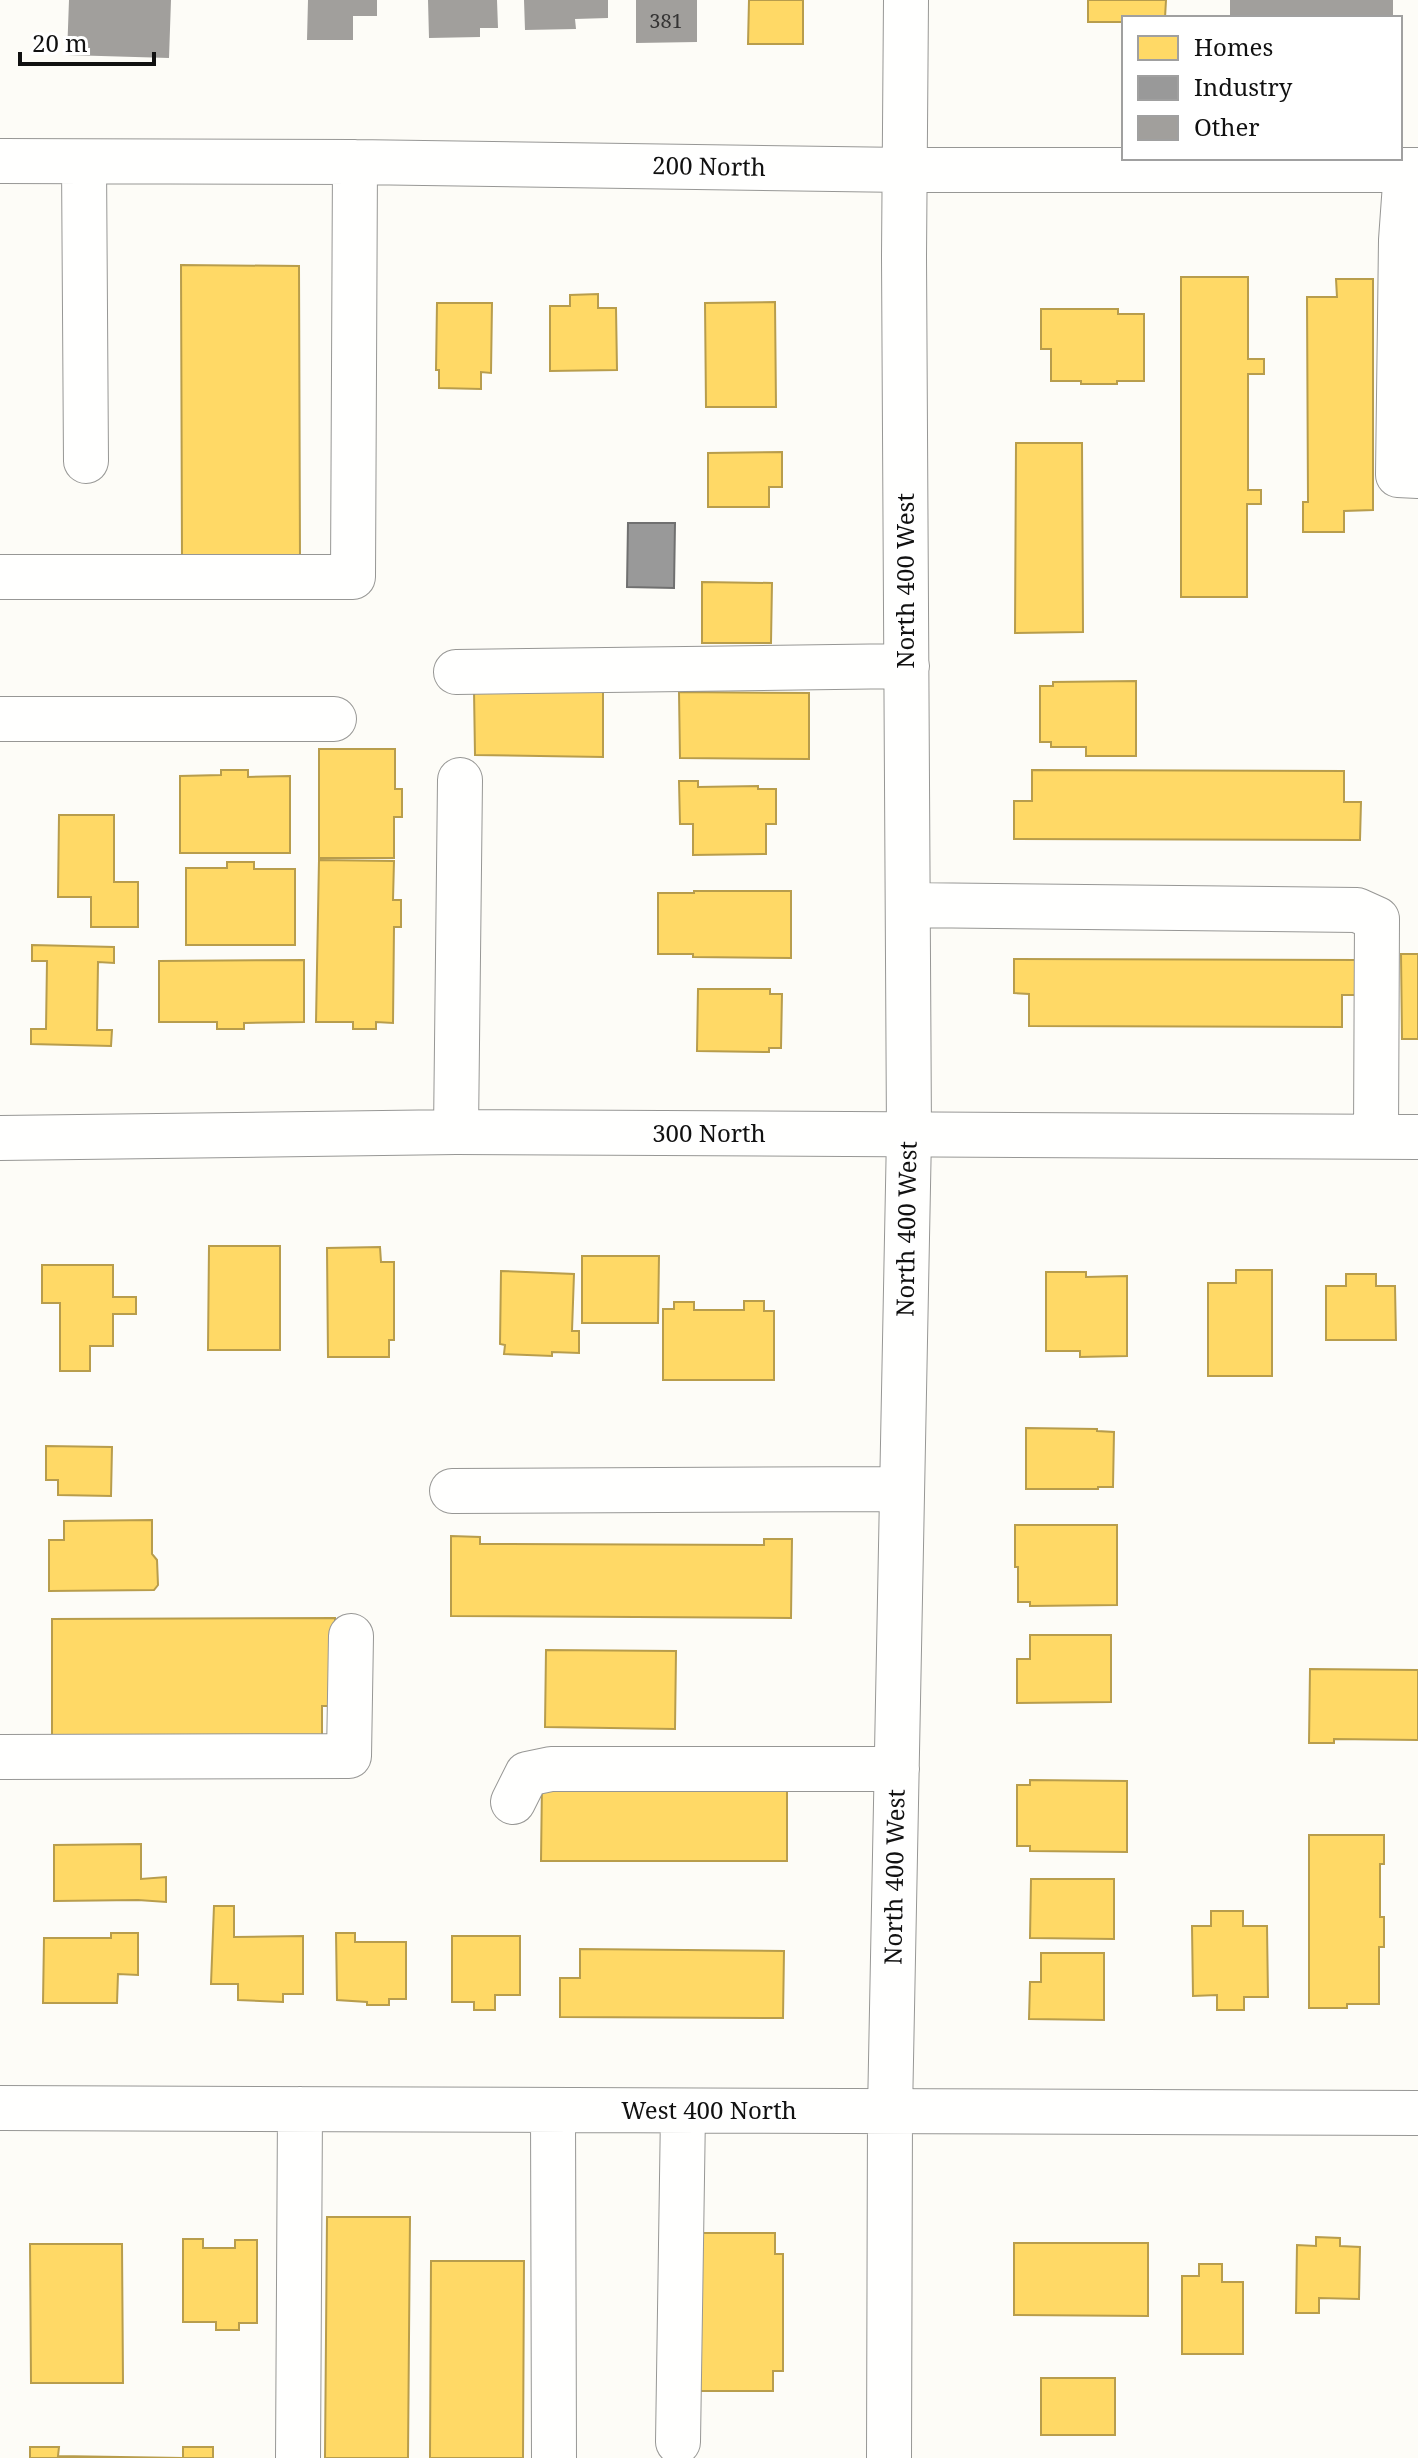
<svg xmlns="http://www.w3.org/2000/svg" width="1418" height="2458" font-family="'Noto Serif',serif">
	<rect width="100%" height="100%" fill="#fdfcf7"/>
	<path fill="#ffd966" stroke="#b89d4c" stroke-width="2" d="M 749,0 L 803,0 L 803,44 L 748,44 Z
		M 1088,0 L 1166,0 L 1165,18 L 1124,18 L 1124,22 L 1088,22 Z
		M 181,265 L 299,266 L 300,561 L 182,560 Z
		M 1181,277 L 1248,277 L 1248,359 L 1264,359 L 1264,374 L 1248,374 L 1248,490 L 1261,490 L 1261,504 L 1247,504 L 1247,597 L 1181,597 Z
		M 1336,279 L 1373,279 L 1373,510 L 1344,511 L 1344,532 L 1303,532 L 1303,502 L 1308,502 L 1307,297 L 1337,297 Z
		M 598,294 L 598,308 L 616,308 L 617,370 L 550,371 L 550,306 L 570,306 L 570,295 Z
		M 775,302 L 776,407 L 706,407 L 705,303 Z
		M 437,303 L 492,303 L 491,373 L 481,372 L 481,389 L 439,388 L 439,370 L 436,370 Z
		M 1041,309 L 1118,309 L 1118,314 L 1144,314 L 1144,381 L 1117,381 L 1117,384 L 1081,384 L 1081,381 L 1051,381 L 1051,349 L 1041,349 Z
		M 1016,443 L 1082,443 L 1083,632 L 1015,633 Z
		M 782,452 L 782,487 L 769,487 L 769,507 L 708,507 L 708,453 Z
		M 702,582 L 772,583 L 771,643 L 702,643 Z
		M 1136,681 L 1136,756 L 1086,756 L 1086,747 L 1051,747 L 1051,742 L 1040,742 L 1040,686 L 1053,686 L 1053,682 Z
		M 474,690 L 603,692 L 603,757 L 475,755 Z
		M 679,692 L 809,693 L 809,759 L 680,758 Z
		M 319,749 L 395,749 L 395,789 L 402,789 L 402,817 L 394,817 L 394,858 L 319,858 Z
		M 221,770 L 248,770 L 248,777 L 290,776 L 290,853 L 180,853 L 180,776 L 221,775 Z
		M 1032,770 L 1344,771 L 1344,802 L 1361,802 L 1360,840 L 1014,839 L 1014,801 L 1032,801 Z
		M 679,781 L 698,781 L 698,787 L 758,786 L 758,789 L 776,789 L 776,824 L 766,824 L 766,854 L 693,855 L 693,824 L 680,824 Z
		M 59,815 L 114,815 L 114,882 L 138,882 L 138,927 L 91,927 L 91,897 L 58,897 Z
		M 319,860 L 394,861 L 393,900 L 401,900 L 401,927 L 394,927 L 393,1023 L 376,1022 L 376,1029 L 353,1029 L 353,1022 L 316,1022 Z
		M 227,862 L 254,862 L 254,869 L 295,869 L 295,945 L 186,945 L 186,868 L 227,868 Z
		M 694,891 L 791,891 L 791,958 L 693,957 L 693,954 L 658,954 L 658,893 L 694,893 Z
		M 32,945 L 114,947 L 114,963 L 98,962 L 97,1030 L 112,1030 L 111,1046 L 31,1044 L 31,1029 L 46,1029 L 47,961 L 32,961 Z
		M 1401,954 L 1418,954 L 1418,1039 L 1402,1039 Z
		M 1014,959 L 1358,960 L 1358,995 L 1342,995 L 1342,1027 L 1029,1026 L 1029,994 L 1014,993 Z
		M 304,960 L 304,1022 L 244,1023 L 244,1029 L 217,1029 L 217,1022 L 159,1022 L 159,961 Z
		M 698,989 L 770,989 L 770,994 L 782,994 L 781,1048 L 769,1048 L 769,1052 L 697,1051 Z
		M 209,1246 L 280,1246 L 280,1350 L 208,1350 Z
		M 380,1247 L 381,1262 L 394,1262 L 394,1340 L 389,1340 L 389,1357 L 328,1357 L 327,1248 Z
		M 582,1256 L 659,1256 L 658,1323 L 582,1323 Z
		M 42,1265 L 113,1265 L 113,1297 L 136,1297 L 136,1314 L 113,1314 L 113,1346 L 90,1346 L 90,1371 L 60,1371 L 60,1303 L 42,1303 Z
		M 1236,1270 L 1272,1270 L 1272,1376 L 1208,1376 L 1208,1283 L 1236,1283 Z
		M 501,1271 L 574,1274 L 572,1331 L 579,1331 L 579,1353 L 552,1352 L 552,1356 L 504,1354 L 505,1345 L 500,1344 Z
		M 1046,1272 L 1086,1272 L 1086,1277 L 1127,1276 L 1127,1356 L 1080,1357 L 1080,1351 L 1046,1351 Z
		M 1346,1274 L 1376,1274 L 1376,1286 L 1395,1286 L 1396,1340 L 1326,1340 L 1326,1286 L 1346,1286 Z
		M 744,1301 L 764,1301 L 764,1311 L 774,1311 L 774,1380 L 663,1380 L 663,1309 L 674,1309 L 674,1302 L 694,1302 L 694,1310 L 744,1310 Z
		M 1026,1428 L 1097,1429 L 1097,1431 L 1114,1432 L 1113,1487 L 1098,1487 L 1098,1489 L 1026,1489 Z
		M 46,1446 L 112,1447 L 111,1496 L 58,1495 L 58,1480 L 46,1480 Z
		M 152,1520 L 152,1554 L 157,1560 L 158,1585 L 154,1590 L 49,1591 L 49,1540 L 64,1540 L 64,1521 Z
		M 1015,1525 L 1117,1525 L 1117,1605 L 1030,1606 L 1030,1602 L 1018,1602 L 1018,1567 L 1015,1567 Z
		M 451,1536 L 480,1537 L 480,1544 L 764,1545 L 764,1539 L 792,1539 L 791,1618 L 451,1616 Z
		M 335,1618 L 335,1706 L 322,1706 L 322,1736 L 144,1735 L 144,1741 L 52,1741 L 52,1619 Z
		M 1030,1635 L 1111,1635 L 1111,1702 L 1017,1703 L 1017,1659 L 1030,1659 Z
		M 546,1650 L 676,1651 L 675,1729 L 545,1727 Z
		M 1310,1669 L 1418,1670 L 1418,1740 L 1334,1739 L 1334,1743 L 1309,1743 Z
		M 1030,1780 L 1127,1781 L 1127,1852 L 1030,1851 L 1030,1846 L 1017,1846 L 1017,1785 L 1030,1785 Z
		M 542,1782 L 787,1783 L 787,1861 L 541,1861 Z
		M 1309,1835 L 1384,1835 L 1384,1864 L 1380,1864 L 1380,1917 L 1384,1917 L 1384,1947 L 1379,1947 L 1379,2004 L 1347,2004 L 1347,2008 L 1309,2008 Z
		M 141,1844 L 141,1879 L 166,1877 L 166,1902 L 138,1900 L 54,1901 L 54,1845 Z
		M 1031,1879 L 1114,1879 L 1114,1939 L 1030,1938 Z
		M 214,1906 L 234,1906 L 234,1937 L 303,1936 L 303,1994 L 283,1994 L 283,2002 L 238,2000 L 238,1984 L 211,1984 Z
		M 1211,1911 L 1243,1911 L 1243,1926 L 1267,1926 L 1268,1997 L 1244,1997 L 1244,2010 L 1217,2010 L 1217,1995 L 1193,1996 L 1192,1926 L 1211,1926 Z
		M 111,1933 L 138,1933 L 138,1975 L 118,1974 L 117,2003 L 43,2003 L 44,1938 L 111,1938 Z
		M 336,1933 L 355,1933 L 355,1942 L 406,1942 L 406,1999 L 389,1999 L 389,2005 L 367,2005 L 367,2002 L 337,2000 Z
		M 452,1936 L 520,1936 L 520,1995 L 495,1995 L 495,2010 L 474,2010 L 474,2002 L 452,2002 Z
		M 580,1949 L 784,1951 L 783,2018 L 560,2017 L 560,1978 L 580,1978 Z
		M 1041,1953 L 1104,1953 L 1104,2020 L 1029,2019 L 1030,1982 L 1041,1982 Z
		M 327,2217 L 410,2217 L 408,2458 L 325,2458 Z
		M 694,2233 L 775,2233 L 775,2254 L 783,2254 L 783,2371 L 773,2371 L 773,2391 L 694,2391 Z
		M 1316,2237 L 1340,2238 L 1340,2246 L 1360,2247 L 1359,2299 L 1319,2298 L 1319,2313 L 1296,2313 L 1297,2245 L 1316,2246 Z
		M 183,2239 L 203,2239 L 203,2248 L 235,2248 L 235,2240 L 257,2240 L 257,2323 L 239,2323 L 239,2330 L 216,2330 L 216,2322 L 183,2322 Z
		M 1014,2243 L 1148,2243 L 1148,2316 L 1014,2315 Z
		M 30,2244 L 122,2244 L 123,2383 L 31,2383 Z
		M 431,2261 L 524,2261 L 523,2458 L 430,2458 Z
		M 1199,2264 L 1222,2264 L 1222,2282 L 1243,2282 L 1243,2354 L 1182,2354 L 1182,2276 L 1199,2276 Z
		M 1041,2378 L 1115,2378 L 1115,2435 L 1041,2435 Z
		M 30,2447 L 59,2447 L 58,2456 L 183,2458 L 183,2447 L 213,2447 L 213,2458 L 30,2458 Z"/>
	<path fill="#999" stroke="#707070" stroke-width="2" d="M 628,523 L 675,523 L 674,588 L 627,587 Z"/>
	<path fill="#a19f9c" d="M 69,0 L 171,0 L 169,58 L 67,55 Z
		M 308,0 L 377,0 L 377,16 L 353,16 L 353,40 L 307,40 Z
		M 428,0 L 497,0 L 498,28 L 480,28 L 480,37 L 429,38 Z
		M 524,0 L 608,0 L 608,18 L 575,19 L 576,29 L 525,30 Z
		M 636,0 L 697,0 L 697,42 L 636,43 Z
		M 1230,0 L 1393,0 L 1393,18 L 1230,18 Z"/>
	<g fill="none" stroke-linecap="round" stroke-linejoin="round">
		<g stroke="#979795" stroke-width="46">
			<path id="minor" d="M 0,161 L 355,162 L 905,170 L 1418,170
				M 84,162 L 86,461
				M 1406,170 L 1401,240 L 1398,475 L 1418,476
				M 0,577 L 353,577 L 355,162
				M 456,672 L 907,666
				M 0,719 L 334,719
				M 908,905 L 1357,910 L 1377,919 L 1376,1136
				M 456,1132 L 460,780
				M 0,1138 L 456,1132 L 1418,1137
				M 452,1491 L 902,1489
				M 0,1757 L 349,1756 L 351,1636
				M 513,1802 L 527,1774 L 551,1769 L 897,1769
				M 0,2108 L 1418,2113
				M 553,2111 L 554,2458
				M 678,2442 L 683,2112
				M 298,2458 L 300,2109
				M 889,2458 L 890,2112 L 909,1135 L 904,257 L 906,0"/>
		</g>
		<use href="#minor" stroke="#fffffe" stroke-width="44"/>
	</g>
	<g text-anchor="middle" stroke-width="8" stroke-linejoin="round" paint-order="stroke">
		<g font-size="20" fill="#353434">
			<text x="666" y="28">381</text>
		</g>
		<g font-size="24" fill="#111" stroke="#fff">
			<text transform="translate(709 167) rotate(1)" y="8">200 North</text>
			<text transform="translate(906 581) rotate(-90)" y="8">North 400 West</text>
			<text x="709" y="1142">300 North</text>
			<text transform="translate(907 1229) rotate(-89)" y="8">North 400 West</text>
			<text transform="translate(895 1877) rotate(-89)" y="8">North 400 West</text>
			<text x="709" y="2119">West 400 North</text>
		</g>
	</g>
	<rect x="1122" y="16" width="280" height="144" fill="#ffffff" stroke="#a0a0a0" stroke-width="2"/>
	<rect x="1138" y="36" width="40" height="24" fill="#ffd966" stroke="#a0a0a0" stroke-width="2"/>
	<text x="1194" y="56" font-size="24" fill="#111111">Homes</text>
	<rect x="1138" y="76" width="40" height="24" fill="#999999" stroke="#a0a0a0" stroke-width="2"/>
	<text x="1194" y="96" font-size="24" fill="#111111">Industry</text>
	<rect x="1138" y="116" width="40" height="24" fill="#a19f9c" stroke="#a0a0a0" stroke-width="2"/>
	<text x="1194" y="136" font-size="24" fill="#111111">Other</text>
	<path d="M20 52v12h134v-12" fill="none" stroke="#111111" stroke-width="4"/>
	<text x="32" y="52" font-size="24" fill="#111111" stroke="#ffffff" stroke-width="6" paint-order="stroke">20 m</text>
</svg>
